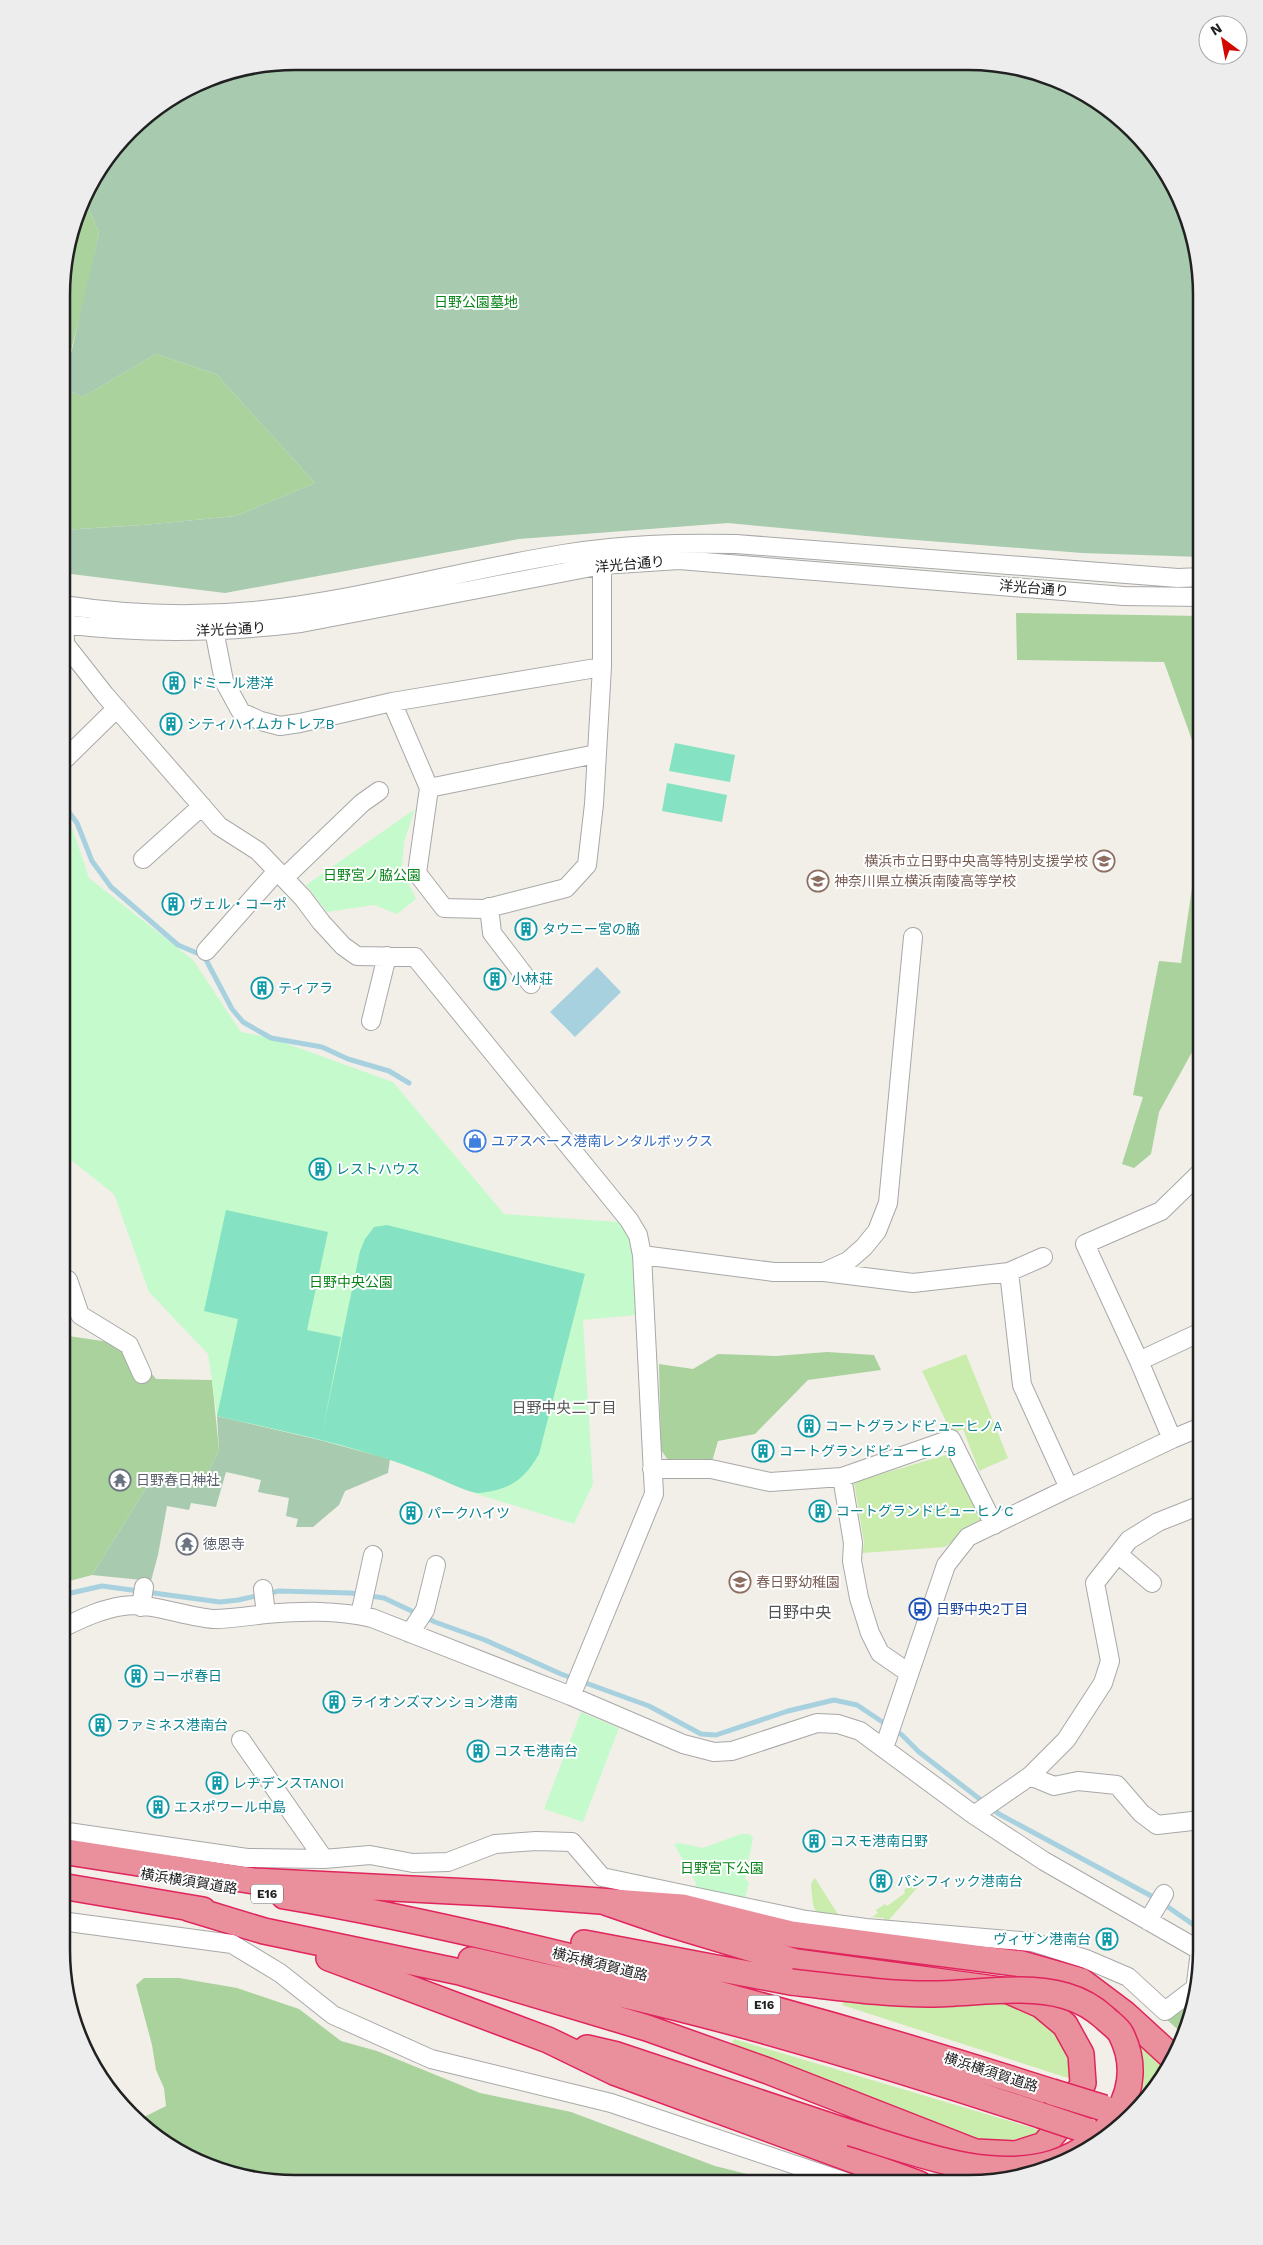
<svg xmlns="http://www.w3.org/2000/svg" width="1263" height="2245" font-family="'Work Sans','Noto Sans JP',sans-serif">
	<rect width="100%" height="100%" fill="#f2efe8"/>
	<path fill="#caecad" d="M 966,1354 L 1008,1458 L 979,1471 L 963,1429 L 952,1434 L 922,1371 Z
		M 946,1455 L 958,1467 L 981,1519 L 945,1547 L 862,1553 L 864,1543 L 854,1482 Z
		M 923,1876 L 925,1879 L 887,1922 L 883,1918 L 872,1917 L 878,1913 L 876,1910 L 885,1904 L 887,1906 L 905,1893 L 904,1890 Z
		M 815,1878 L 841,1919 C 811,1913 814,1915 811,1884 Z
		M 853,1978 L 1014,2005 L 1043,2015 L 1063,2039 L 1073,2064 L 1071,2079 L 842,2005 Z
		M 1123,2021 L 1169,2066 L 1153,2093 L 1141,2104 L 1136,2102 Z
		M 734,2039 L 1043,2131 L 1032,2139 L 979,2141 L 731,2045 Z"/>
	<path fill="#a9d29c" d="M 84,197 L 99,233 L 85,297 L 63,381 L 63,264 Z
		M 156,354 L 216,374 L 315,483 L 236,516 L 143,525 L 63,530 L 63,388 L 83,397 Z
		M 1016,613 L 1202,616 L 1202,768 L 1164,662 L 1017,660 Z
		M 1202,820 L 1202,1034 L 1159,1112 L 1151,1154 L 1134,1168 L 1122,1164 L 1143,1097 L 1133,1095 L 1159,961 L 1181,963 Z
		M 62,1335 L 129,1345 L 156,1379 L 212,1380 L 219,1450 L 207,1475 L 148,1485 L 92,1575 L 62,1583 Z
		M 827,1352 L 874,1355 L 881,1370 L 808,1380 L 755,1434 L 718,1441 L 711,1465 L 668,1460 L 661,1450 L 659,1364 L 693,1369 L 718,1354 L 776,1356 Z
		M 144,1978 L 179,1978 L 237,1988 L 299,2009 L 341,2041 L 377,2051 L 480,2093 L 571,2112 L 715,2166 L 783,2183 L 264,2182 L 205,2166 L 152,2135 L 138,2120 L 166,2106 L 164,2088 L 156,2070 L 152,2045 L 136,1985 Z
		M 1193,2001 L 1185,2036 L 1165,2018 Z"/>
	<path fill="#a8cbaf" d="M 295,61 L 1014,66 L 1071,85 L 1122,119 L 1162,165 L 1189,219 L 1202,295 L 1202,557 L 1082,553 L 877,537 L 728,523 L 519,539 L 225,593 L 63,573 L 63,530 L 143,525 L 236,516 L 315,483 L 216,374 L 156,354 L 83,397 L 63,388 L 99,233 L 84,197 L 85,191 L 141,119 L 206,79 Z
		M 217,1416 L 320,1440 L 390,1459 L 388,1473 L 345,1491 L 339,1505 L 313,1527 L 296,1527 L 298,1519 L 286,1516 L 289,1498 L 258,1492 L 261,1480 L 226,1472 L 216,1507 L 191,1503 L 189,1510 L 167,1506 L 158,1555 L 151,1581 L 92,1575 L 148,1485 L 207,1475 L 219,1450 Z"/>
	<path fill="#c5fbcc" d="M 63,809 L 68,815 L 89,878 L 193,960 L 241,1032 L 271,1038 L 393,1082 L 504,1214 L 619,1222 L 631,1236 L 636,1315 L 583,1320 L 593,1484 L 574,1524 L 477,1494 L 390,1459 L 320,1440 L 217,1416 L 208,1354 L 149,1292 L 114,1194 L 62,1153 Z
		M 415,809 L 404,842 L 402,868 L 416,899 L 397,914 L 374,905 L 327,912 L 306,885 Z
		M 581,1712 L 619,1728 L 583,1822 L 544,1809 Z
		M 741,1834 L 750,1834 L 753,1838 L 745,1879 L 749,1883 L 745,1899 L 695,1889 L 696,1883 L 674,1844 L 680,1843 L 703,1848 Z"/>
	<path fill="#85e2c2" d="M 675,743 L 735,755 L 730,782 L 669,771 Z
		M 667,783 L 727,795 L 722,822 L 662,811 Z
		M 226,1210 L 328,1232 L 307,1330 L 341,1337 L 321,1439 L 360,1251 L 365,1239 L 374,1227 L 387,1225 L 399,1228 L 585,1274 L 539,1454 C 524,1480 510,1490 479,1493 C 471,1494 436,1477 426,1473 C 358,1446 287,1432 217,1416 L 238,1319 L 204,1311 Z"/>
	<path fill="#a8d1e0" d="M 597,967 L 621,992 L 575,1037 L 550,1012 Z"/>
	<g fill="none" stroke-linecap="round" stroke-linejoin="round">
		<path stroke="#a8d1e0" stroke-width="5" d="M 63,804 L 77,823 L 92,861 L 111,887 L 178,945 L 204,956 L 232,1009 L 243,1022 L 271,1038 L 322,1047 L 348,1059 L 389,1071 L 409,1083
			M 62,1595 L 102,1586 L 220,1602 L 238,1600 L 279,1591 L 351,1593 L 384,1598 L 435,1622 L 485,1640 L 561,1674 L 649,1706 L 701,1734 L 716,1735 L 788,1711 L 834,1700 L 857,1705 L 902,1735 L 919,1752 L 999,1814 L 1155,1898 L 1201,1930"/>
		<g stroke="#a8a8a8" stroke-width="20">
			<path id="minor" d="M 63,605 C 128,615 197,617 263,610 C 364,599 463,570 563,554 C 621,544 678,543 736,544 L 1178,578 L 1202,577
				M 64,606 L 65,644 L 105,695 L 219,826 L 258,851 L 303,898 L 321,922 L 343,946 L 357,956 L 415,957 L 629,1220 L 638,1235 L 642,1255 L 654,1494 L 571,1696
				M 63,624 C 143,634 220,633 301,623 L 602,565 L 679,560 L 1124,596 L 1202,597
				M 214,630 L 224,681 L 241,712 L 261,721 L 280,726 L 300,723 L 392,702 L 602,667
				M 392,702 L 429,788 L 417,873 L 444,908 L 484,909 L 566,888 L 587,865 L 594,804 L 602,667 L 602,565
				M 63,761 L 117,708
				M 429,788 L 596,754
				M 143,859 L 202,806
				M 284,878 L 362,803 L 379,791
				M 489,907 L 492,933 L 531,984
				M 206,951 L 277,871
				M 371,1021 L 387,956
				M 642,1255 L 774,1272 L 824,1272 L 848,1261 L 864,1247 L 877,1231 L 888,1203 L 913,937
				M 824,1272 L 913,1283 L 1009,1272 L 1022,1385 L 1069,1488 L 968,1537 L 946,1565 L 884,1748
				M 1009,1272 L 1043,1257
				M 62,1277 L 68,1280 L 80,1315 L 129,1345 L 142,1374
				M 1139,1361 L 1085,1244 L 1161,1211 L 1201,1172
				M 1201,1427 L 1172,1439 L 1139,1361 L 1201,1332
				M 652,1469 L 711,1469 L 770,1482 L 842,1477 L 951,1439 L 994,1525
				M 842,1477 L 853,1543 L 852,1561 L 859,1598 L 870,1633 L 880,1653 L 909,1673
				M 1069,1488 L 1172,1439
				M 1118,1554 L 1152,1583
				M 263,1589 L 266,1614
				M 141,1607 L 144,1587
				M 360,1615 L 373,1555
				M 62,1628 C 81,1619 101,1609 123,1606 C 149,1602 186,1617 213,1619 C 231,1619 249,1616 266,1614 C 303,1611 336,1610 372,1618 L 571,1696 L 683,1744 L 714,1752 L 732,1751 L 817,1723 L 838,1724 L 860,1731 L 974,1815 L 1044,1861 L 1201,1951
				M 410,1633 L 425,1610 L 436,1565
				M 241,1740 L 324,1859
				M 1030,1776 L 1054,1786 L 1078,1781 L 1117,1785 L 1141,1813 L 1157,1825 L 1201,1820
				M 974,1815 L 1030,1776 L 1066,1740 L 1103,1683 L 1110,1661 L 1095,1583 L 1129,1540 L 1158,1522 L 1201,1505
				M 61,1831 L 247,1858 L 324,1859 L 370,1855 L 413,1863 L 448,1862 L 495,1844 L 536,1841 L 572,1842 L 602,1877 L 806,1920 L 866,1928 L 1032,1942 L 1086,1959 L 1128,1977 L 1165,2011 L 1194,1989
				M 61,1921 L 232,1944 L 280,1973 L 333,2015 L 431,2059 L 611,2103 L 849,2183
				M 1148,1921 L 1164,1894
				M 1195,1991 L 1200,1951"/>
		</g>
		<g stroke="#e0255d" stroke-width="28">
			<path id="highway" d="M 61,1851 L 254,1881 L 490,1893 L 682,1907 L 791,1934 L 1022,1964 L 1081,1981 L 1125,2014 L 1173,2058
				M 61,1886 L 203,1910
				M 284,1896 C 386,1913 487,1936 588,1961 C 745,1999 899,2043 1052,2092
				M 188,1908 L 264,1931 L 460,1972 L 647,2028 L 768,2071 L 975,2152 L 1016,2154 L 1044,2145 L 1067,2117 L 1083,2083 L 1081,2054 L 1065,2025 L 1041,2005 L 1009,1991 L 796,1962 L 663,1922 L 605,1902
				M 584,1943 L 791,1982
				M 329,1958 L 548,2040 L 614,2072 L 919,2184
				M 471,1960 C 570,1982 668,2004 765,2031 C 858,2057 949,2085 1040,2115
				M 587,2048 L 617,2055 L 851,2133"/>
		</g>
		<use href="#minor" stroke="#fff" stroke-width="18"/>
		<use href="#highway" stroke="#ea8f9c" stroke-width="25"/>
		<g stroke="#e0255d" stroke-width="28" stroke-linecap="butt">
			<path id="highway-bridge" d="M 791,1982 C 837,1987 883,1994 930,1994 C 973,1994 1025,1984 1066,1996 C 1080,2000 1094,2008 1105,2018 C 1110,2023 1118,2028 1121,2034 C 1149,2089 1108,2146 1054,2163 C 989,2183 913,2152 851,2133
				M 1052,2092 L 1104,2108
				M 1040,2115 L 1088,2131"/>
		</g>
		<use href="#highway-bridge" stroke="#ea8f9c" stroke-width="25"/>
	</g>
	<defs>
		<g id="building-ring" transform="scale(1.125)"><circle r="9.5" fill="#fff" stroke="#0f9aa8" stroke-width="1.5"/><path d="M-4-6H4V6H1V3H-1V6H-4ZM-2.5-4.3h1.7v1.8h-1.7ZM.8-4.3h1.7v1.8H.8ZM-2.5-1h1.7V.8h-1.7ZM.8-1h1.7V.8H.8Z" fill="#0f9aa8"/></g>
		<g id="school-ring" transform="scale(1.125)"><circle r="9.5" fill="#fff" stroke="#8d6e63" stroke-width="1.5"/><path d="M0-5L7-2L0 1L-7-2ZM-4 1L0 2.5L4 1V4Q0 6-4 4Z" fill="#8d6e63"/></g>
		<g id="shop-ring" transform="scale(1.125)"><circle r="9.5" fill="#fff" stroke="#3f7fe0" stroke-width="1.5"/><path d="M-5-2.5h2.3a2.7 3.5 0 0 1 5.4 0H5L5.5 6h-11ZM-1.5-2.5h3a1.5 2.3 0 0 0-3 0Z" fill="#3f7fe0"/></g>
		<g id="temple-ring" transform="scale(1.125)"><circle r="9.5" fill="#fff" stroke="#6b7280" stroke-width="1.5"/><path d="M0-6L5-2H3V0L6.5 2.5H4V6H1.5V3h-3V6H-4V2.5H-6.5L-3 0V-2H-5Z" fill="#6b7280"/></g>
		<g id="bus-ring" transform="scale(1.125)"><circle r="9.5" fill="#fff" stroke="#1a4fb4" stroke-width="1.5"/><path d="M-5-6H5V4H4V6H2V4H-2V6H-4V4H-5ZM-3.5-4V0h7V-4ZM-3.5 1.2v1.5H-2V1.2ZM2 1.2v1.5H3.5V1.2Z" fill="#1a4fb4"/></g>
	</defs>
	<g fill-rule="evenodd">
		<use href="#building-ring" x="174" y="683"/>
		<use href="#building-ring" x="171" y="724"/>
		<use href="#school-ring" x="1104" y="861"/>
		<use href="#school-ring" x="818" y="881"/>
		<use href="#building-ring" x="173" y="904"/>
		<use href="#building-ring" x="526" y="929"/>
		<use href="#building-ring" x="495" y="979"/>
		<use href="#building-ring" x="262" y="988"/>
		<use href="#shop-ring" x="475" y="1141"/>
		<use href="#building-ring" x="320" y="1169"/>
		<use href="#building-ring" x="809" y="1426"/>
		<use href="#building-ring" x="763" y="1451"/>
		<use href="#temple-ring" x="120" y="1480"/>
		<use href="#building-ring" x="820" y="1511"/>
		<use href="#building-ring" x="411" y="1513"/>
		<use href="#temple-ring" x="187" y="1544"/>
		<use href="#school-ring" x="740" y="1582"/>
		<use href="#bus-ring" x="920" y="1609"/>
		<use href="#building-ring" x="136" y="1676"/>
		<use href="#building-ring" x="334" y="1702"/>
		<use href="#building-ring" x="100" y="1725"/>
		<use href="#building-ring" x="478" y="1751"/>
		<use href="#building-ring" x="217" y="1783"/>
		<use href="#building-ring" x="158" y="1807"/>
		<use href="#building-ring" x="814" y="1841"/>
		<use href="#building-ring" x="881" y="1881"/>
		<use href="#building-ring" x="1107" y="1939"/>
	</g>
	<g text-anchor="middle" stroke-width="4" stroke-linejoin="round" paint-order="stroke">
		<g fill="#fff" stroke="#646464" stroke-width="1">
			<rect x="251" y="1884.5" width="32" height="19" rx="4"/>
			<rect x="748" y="1995.5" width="32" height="19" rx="4"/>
		</g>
		<g font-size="12" font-weight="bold" fill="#212121">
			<text x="267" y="1898">E16</text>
			<text x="764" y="2009">E16</text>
		</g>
		<g font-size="14" fill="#098519" stroke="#fff">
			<text x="476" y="307">日野公園墓地</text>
			<text x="372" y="880">日野宮ノ脇公園</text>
			<text x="351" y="1287">日野中央公園</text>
			<text x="722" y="1873">日野宮下公園</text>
		</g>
		<g font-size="14" fill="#212121" stroke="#fff">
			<text transform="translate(630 564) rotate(-5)" y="5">洋光台通り</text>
			<text transform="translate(1034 588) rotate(5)" y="5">洋光台通り</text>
			<text transform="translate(231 629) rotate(-3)" y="5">洋光台通り</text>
			<text transform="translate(189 1881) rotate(9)" y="5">横浜横須賀道路</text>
			<text transform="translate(600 1964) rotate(14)" y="5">横浜横須賀道路</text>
			<text transform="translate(991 2072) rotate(18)" y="5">横浜横須賀道路</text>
		</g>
		<g font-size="14" fill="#0d838f" stroke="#fff" text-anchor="start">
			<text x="190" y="688">ドミール港洋</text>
			<text x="187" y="729">シティハイムカトレアB</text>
			<text x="189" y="909">ヴェル・コーポ</text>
			<text x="542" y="934">タウニー宮の脇</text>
			<text x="511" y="984">小林荘</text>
			<text x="278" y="993">ティアラ</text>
			<text x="336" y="1174">レストハウス</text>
			<text x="825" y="1431">コートグランドビューヒノA</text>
			<text x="779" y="1456">コートグランドビューヒノB</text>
			<text x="836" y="1516">コートグランドビューヒノC</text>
			<text x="427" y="1518">パークハイツ</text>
			<text x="152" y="1681">コーポ春日</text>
			<text x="350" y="1707">ライオンズマンション港南</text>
			<text x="116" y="1730">ファミネス港南台</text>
			<text x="494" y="1756">コスモ港南台</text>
			<text x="233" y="1788">レヂデンスTANOI</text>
			<text x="174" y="1812">エスポワール中島</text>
			<text x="830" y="1846">コスモ港南日野</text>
			<text x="897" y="1886">パシフィック港南台</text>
			<text x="1091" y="1944" text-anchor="end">ヴィサン港南台</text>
		</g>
		<g font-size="14" fill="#785e54" stroke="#fff" text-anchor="start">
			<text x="1088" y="866" text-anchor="end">横浜市立日野中央高等特別支援学校</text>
			<text x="834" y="886">神奈川県立横浜南陵高等学校</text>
			<text x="756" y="1587">春日野幼稚園</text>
		</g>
		<g font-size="14" fill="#366cbe" stroke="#fff" text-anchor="start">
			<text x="491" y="1146">ユアスペース港南レンタルボックス</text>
		</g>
		<g font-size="14" fill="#5b616d" stroke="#fff" text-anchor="start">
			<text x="136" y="1485">日野春日神社</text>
			<text x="203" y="1549">徳恩寺</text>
		</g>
		<g font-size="14" fill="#164399" stroke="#fff" text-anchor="start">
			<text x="936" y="1614">日野中央2丁目</text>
		</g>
		<g font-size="15" fill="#545454" stroke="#fff">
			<text x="564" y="1413">日野中央二丁目</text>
		</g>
		<g font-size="16" fill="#545454" stroke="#fff">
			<text x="799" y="1618">日野中央</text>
		</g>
	</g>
	<path d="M0 0H1263V2245H0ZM295 70H968A225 225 0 0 1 1193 295V1950A225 225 0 0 1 968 2175H295A225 225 0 0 1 70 1950V295A225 225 0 0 1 295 70Z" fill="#ededed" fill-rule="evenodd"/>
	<path fill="none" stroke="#212121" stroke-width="2.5" d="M295 70H968A225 225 0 0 1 1193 295V1950A225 225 0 0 1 968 2175H295A225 225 0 0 1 70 1950V295A225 225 0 0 1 295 70Z"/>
	<g transform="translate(1223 40) rotate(328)"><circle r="24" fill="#ffffff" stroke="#a6a6a6"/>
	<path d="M0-4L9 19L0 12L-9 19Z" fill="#d20900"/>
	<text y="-8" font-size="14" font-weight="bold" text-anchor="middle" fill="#212121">N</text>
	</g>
</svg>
